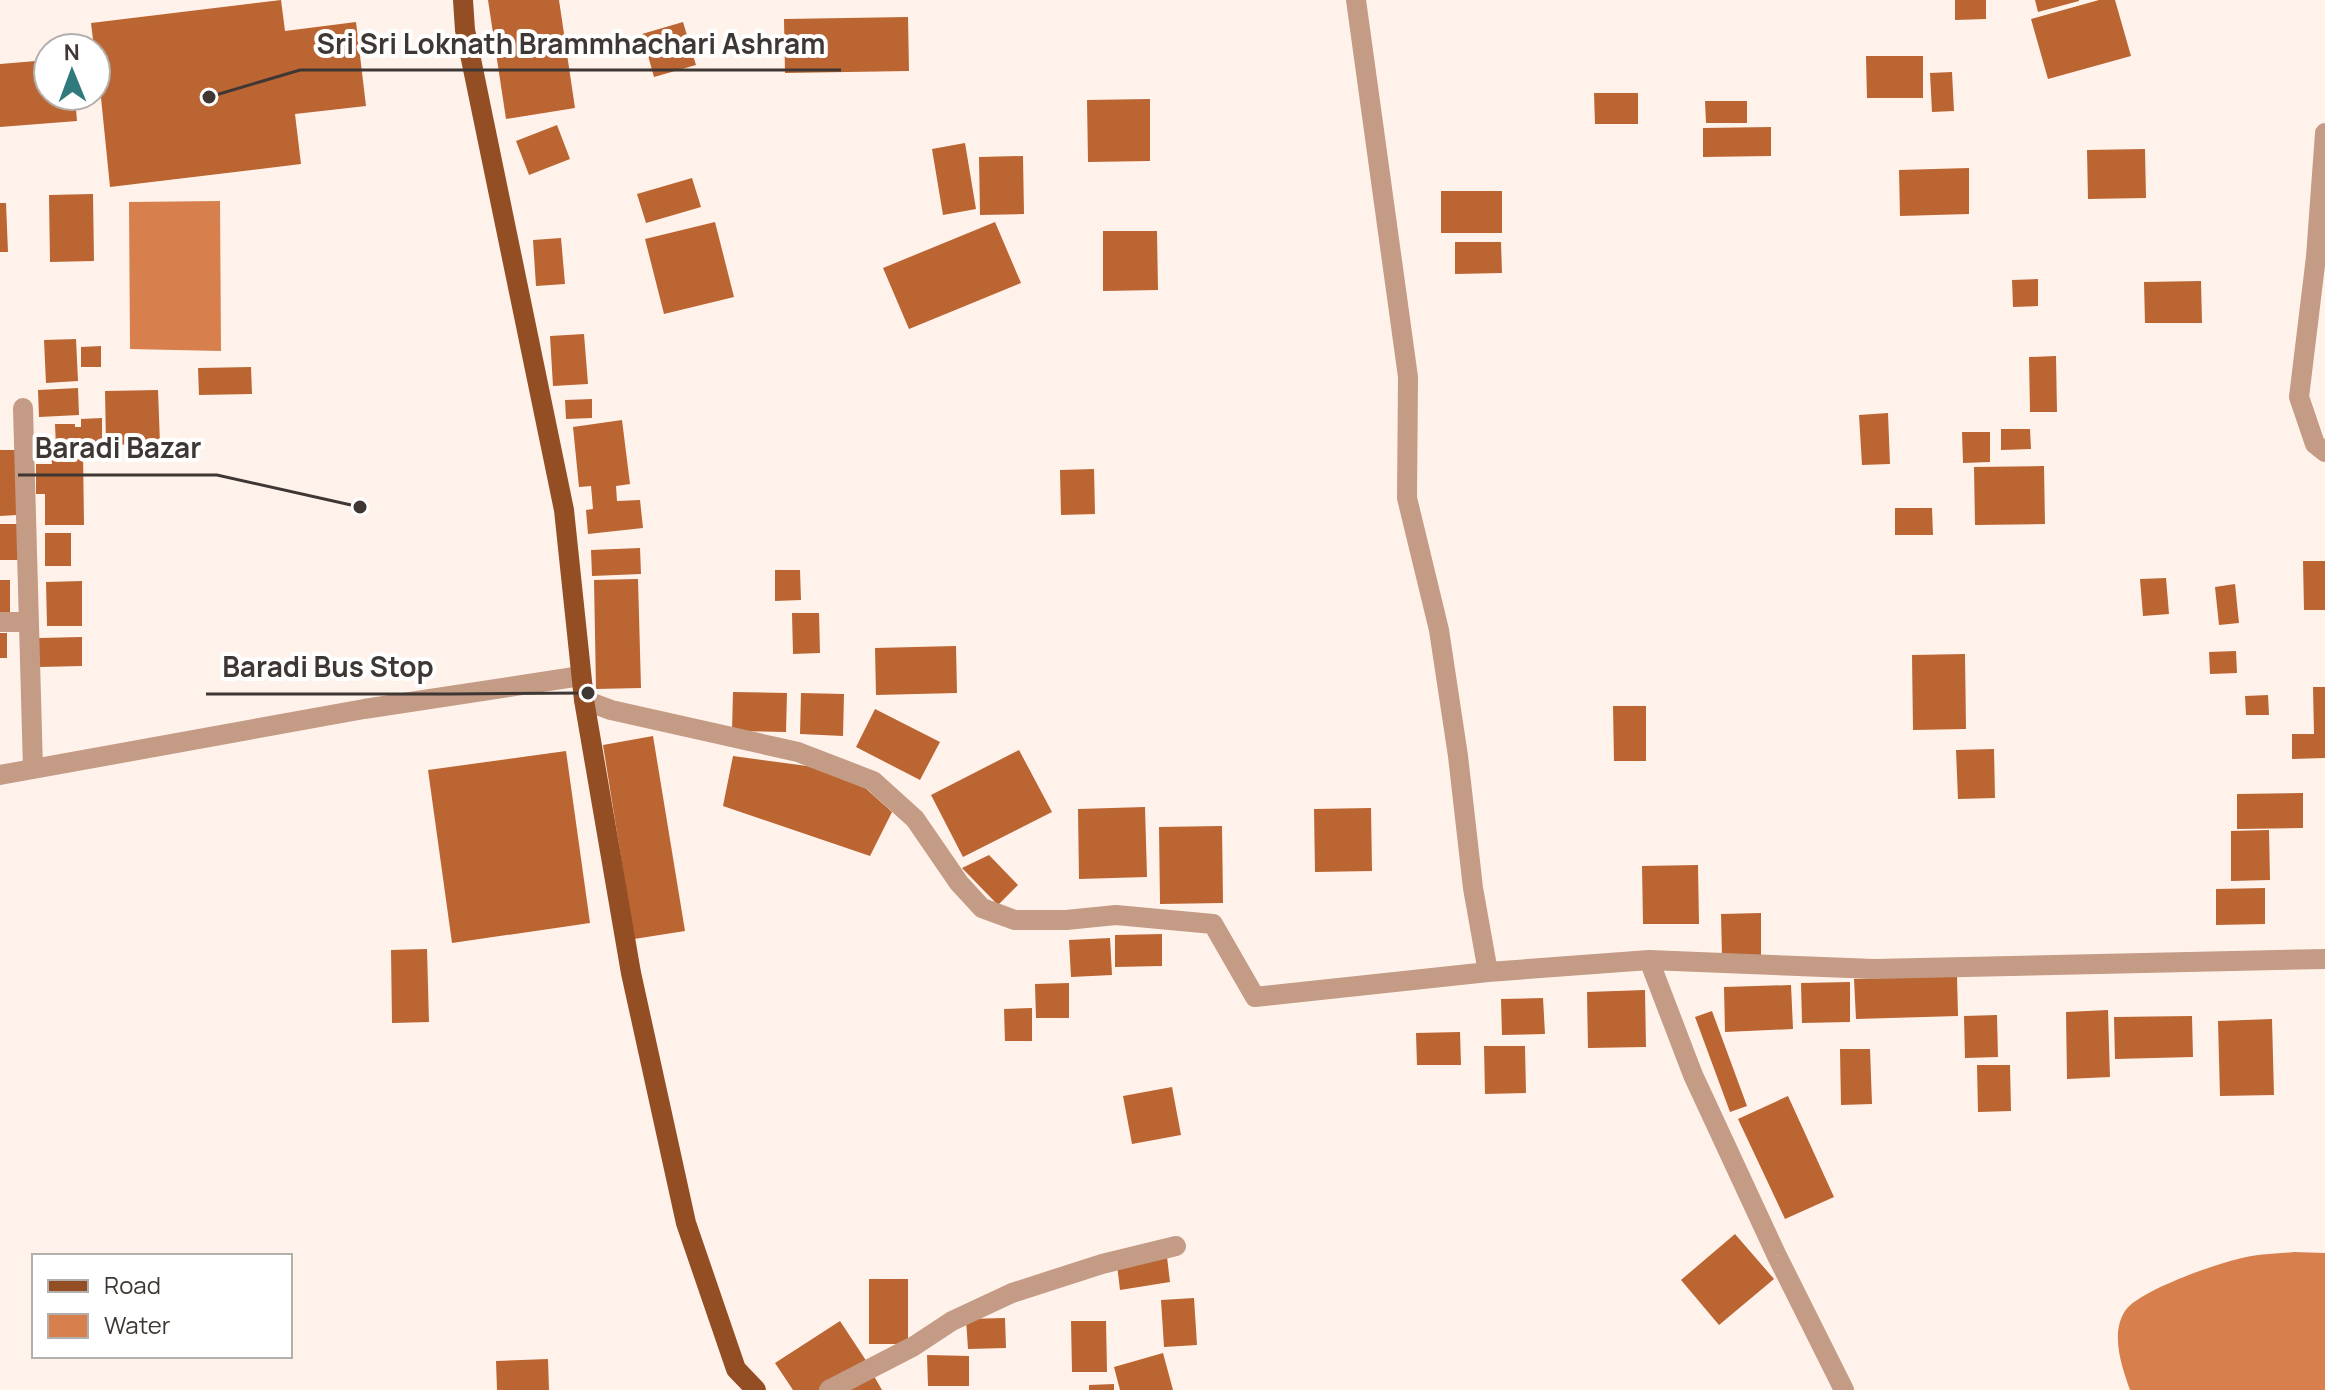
<svg xmlns="http://www.w3.org/2000/svg" width="2325" height="1390" font-family="Manrope,sans-serif">
	<rect width="100%" height="100%" fill="#fff2eb"/>
	<path fill="#d77f4d" d="M 220,201 L 221,351 L 130,349 L 129,202 Z
		M 2294,1252 L 2325,1253 L 2325,1390 L 2130,1390 C 2122,1367 2110,1334 2125,1311 C 2138,1291 2213,1265 2238,1259 C 2256,1254 2275,1254 2294,1252 Z"/>
	<path fill="#bb6532" d="M 281,0 L 285,31 L 356,22 L 366,106 L 295,114 L 301,164 L 110,187 L 96,48 L 94,48 L 91,23 Z
		M 488,0 L 559,0 L 575,108 L 506,119 Z
		M 1955,0 L 1986,0 L 1986,19 L 1955,20 Z
		M 2035,0 L 2079,0 L 2079,1 L 2038,12 Z
		M 2099,0 L 2115,0 L 2131,56 L 2048,79 L 2031,19 Z
		M 908,17 L 909,71 L 785,73 L 784,19 Z
		M 683,22 L 696,65 L 654,77 L 642,34 Z
		M 1866,56 L 1923,56 L 1923,98 L 1867,98 Z
		M 48,60 L 48,96 L 75,96 L 77,121 L 0,127 L 0,64 Z
		M 1952,72 L 1954,111 L 1932,112 L 1930,73 Z
		M 1594,93 L 1638,93 L 1638,124 L 1595,124 Z
		M 1150,99 L 1150,161 L 1088,162 L 1087,100 Z
		M 1705,101 L 1747,101 L 1747,123 L 1706,123 Z
		M 557,125 L 570,159 L 529,175 L 516,141 Z
		M 1771,127 L 1771,156 L 1703,157 L 1703,128 Z
		M 965,143 L 976,209 L 943,215 L 932,149 Z
		M 2145,149 L 2146,198 L 2088,199 L 2087,150 Z
		M 1023,156 L 1024,214 L 980,215 L 979,157 Z
		M 1969,168 L 1969,214 L 1900,216 L 1899,170 Z
		M 692,178 L 701,207 L 646,223 L 637,194 Z
		M 1441,191 L 1502,191 L 1502,233 L 1441,233 Z
		M 93,194 L 94,261 L 50,262 L 49,195 Z
		M 0,203 L 6,203 L 8,252 L 0,252 Z
		M 715,222 L 734,297 L 664,314 L 645,239 Z
		M 995,222 L 1021,283 L 909,329 L 883,268 Z
		M 1103,231 L 1157,231 L 1158,290 L 1103,291 Z
		M 561,238 L 565,284 L 536,286 L 533,240 Z
		M 1455,242 L 1501,242 L 1502,273 L 1455,274 Z
		M 2038,279 L 2038,306 L 2013,307 L 2012,280 Z
		M 2201,281 L 2202,323 L 2145,323 L 2144,282 Z
		M 584,334 L 588,384 L 553,386 L 550,336 Z
		M 76,339 L 78,381 L 46,383 L 44,340 Z
		M 101,346 L 101,367 L 81,367 L 81,347 Z
		M 2056,356 L 2057,412 L 2030,412 L 2029,357 Z
		M 251,367 L 252,394 L 199,395 L 198,368 Z
		M 78,388 L 79,415 L 39,417 L 38,390 Z
		M 158,390 L 160,444 L 106,445 L 105,391 Z
		M 592,399 L 592,418 L 566,419 L 565,400 Z
		M 1888,413 L 1890,464 L 1862,465 L 1859,415 Z
		M 102,418 L 102,447 L 56,448 L 55,424 L 75,424 L 75,427 L 81,427 L 81,419 Z
		M 622,420 L 630,484 L 616,486 L 617,501 L 640,500 L 643,528 L 588,534 L 586,510 L 593,509 L 591,486 L 579,487 L 573,427 Z
		M 2001,429 L 2030,429 L 2031,449 L 2001,450 Z
		M 1962,432 L 1990,432 L 1990,462 L 1963,463 Z
		M 0,450 L 16,450 L 17,515 L 0,516 Z
		M 51,450 L 83,450 L 84,525 L 45,525 L 45,494 L 36,494 L 36,464 L 52,464 Z
		M 2044,466 L 2045,524 L 1975,525 L 1974,467 Z
		M 1094,469 L 1095,514 L 1061,515 L 1060,470 Z
		M 1895,508 L 1932,508 L 1933,535 L 1895,535 Z
		M 0,524 L 21,524 L 22,560 L 0,560 Z
		M 45,533 L 71,533 L 71,566 L 45,566 Z
		M 640,548 L 641,574 L 592,576 L 591,550 Z
		M 2303,561 L 2325,561 L 2325,610 L 2304,610 Z
		M 775,570 L 800,570 L 801,600 L 775,601 Z
		M 2166,578 L 2169,614 L 2143,616 L 2140,579 Z
		M 638,579 L 641,688 L 596,689 L 594,580 Z
		M 0,580 L 10,580 L 10,612 L 0,612 Z
		M 82,581 L 82,626 L 47,626 L 46,582 Z
		M 2235,584 L 2239,623 L 2219,625 L 2215,587 Z
		M 792,613 L 819,613 L 820,653 L 793,654 Z
		M 0,633 L 7,633 L 7,658 L 0,658 Z
		M 82,637 L 82,666 L 39,667 L 39,638 Z
		M 956,646 L 957,693 L 876,695 L 875,648 Z
		M 2236,651 L 2237,673 L 2210,674 L 2209,652 Z
		M 1965,654 L 1966,729 L 1913,730 L 1912,655 Z
		M 2313,687 L 2325,687 L 2325,758 L 2292,759 L 2292,734 L 2314,734 Z
		M 733,692 L 787,693 L 786,732 L 732,731 Z
		M 801,693 L 844,694 L 843,736 L 800,734 Z
		M 2268,695 L 2269,715 L 2246,715 L 2245,696 Z
		M 1613,706 L 1646,706 L 1646,761 L 1614,761 Z
		M 875,709 L 940,742 L 920,780 L 856,747 Z
		M 653,736 L 685,931 L 634,939 L 603,745 Z
		M 1994,749 L 1995,798 L 1958,799 L 1956,750 Z
		M 1019,750 L 1052,812 L 963,857 L 931,795 Z
		M 566,751 L 590,923 L 452,943 L 428,770 Z
		M 733,756 L 807,766 L 862,785 L 892,812 L 870,856 L 723,806 Z
		M 2303,793 L 2303,828 L 2237,829 L 2237,794 Z
		M 1145,807 L 1147,877 L 1079,879 L 1078,809 Z
		M 1371,808 L 1372,871 L 1315,872 L 1314,809 Z
		M 1222,826 L 1223,903 L 1160,904 L 1159,827 Z
		M 2269,830 L 2270,880 L 2231,881 L 2231,831 Z
		M 989,855 L 1018,885 L 998,905 L 962,868 Z
		M 1698,865 L 1699,924 L 1643,924 L 1642,866 Z
		M 2265,888 L 2265,924 L 2216,925 L 2216,889 Z
		M 1761,913 L 1761,956 L 1722,956 L 1721,914 Z
		M 1162,934 L 1162,966 L 1115,967 L 1115,935 Z
		M 1110,938 L 1112,975 L 1071,977 L 1069,940 Z
		M 427,949 L 429,1022 L 392,1023 L 391,950 Z
		M 1957,976 L 1958,1016 L 1856,1019 L 1854,979 Z
		M 1850,982 L 1850,1022 L 1802,1023 L 1801,983 Z
		M 1069,983 L 1069,1018 L 1036,1018 L 1035,984 Z
		M 1791,985 L 1793,1029 L 1725,1032 L 1724,987 Z
		M 1645,990 L 1646,1047 L 1588,1048 L 1587,992 Z
		M 1543,998 L 1545,1034 L 1502,1035 L 1501,999 Z
		M 1032,1008 L 1032,1041 L 1005,1041 L 1004,1009 Z
		M 2108,1010 L 2110,1077 L 2067,1079 L 2066,1012 Z
		M 1712,1011 L 1747,1106 L 1730,1112 L 1695,1017 Z
		M 1997,1015 L 1998,1057 L 1965,1058 L 1964,1016 Z
		M 2192,1016 L 2193,1057 L 2115,1059 L 2114,1017 Z
		M 2272,1019 L 2274,1095 L 2220,1096 L 2218,1021 Z
		M 1460,1032 L 1461,1065 L 1417,1065 L 1416,1033 Z
		M 1484,1046 L 1525,1046 L 1526,1093 L 1485,1094 Z
		M 1840,1049 L 1870,1049 L 1872,1104 L 1841,1105 Z
		M 1977,1065 L 2010,1065 L 2011,1111 L 1978,1112 Z
		M 1172,1087 L 1181,1135 L 1132,1144 L 1123,1096 Z
		M 1788,1096 L 1834,1197 L 1785,1219 L 1738,1119 Z
		M 1735,1234 L 1774,1279 L 1719,1325 L 1681,1280 Z
		M 1167,1257 L 1170,1282 L 1120,1290 L 1117,1265 Z
		M 869,1279 L 908,1279 L 908,1344 L 869,1344 Z
		M 1194,1298 L 1197,1345 L 1164,1347 L 1161,1300 Z
		M 1005,1318 L 1006,1348 L 968,1349 L 966,1319 Z
		M 840,1321 L 867,1362 L 824,1390 L 793,1390 L 775,1363 Z
		M 1071,1321 L 1106,1321 L 1107,1372 L 1072,1372 Z
		M 1163,1353 L 1173,1390 L 1120,1390 L 1114,1367 Z
		M 927,1355 L 969,1356 L 969,1386 L 928,1386 Z
		M 548,1359 L 549,1390 L 497,1390 L 496,1361 Z
		M 871,1371 L 882,1390 L 839,1390 Z
		M 1114,1384 L 1114,1390 L 1089,1390 L 1089,1385 Z"/>
	<g fill="none" stroke-linecap="round" stroke-linejoin="round">
		<path stroke="#c49b85" stroke-width="20" d="M 1356,0 L 1408,377 L 1407,498 L 1439,630 L 1458,756 L 1473,888 L 1488,972
			M 2325,133 L 2316,257 L 2299,397 L 2315,444 L 2325,452
			M 23,408 L 33,769
			M 0,622 L 28,622
			M 584,700 L 611,710 L 798,752 L 873,781 L 915,819 L 959,883 L 982,908 L 1015,920 L 1066,920 L 1116,915 L 1213,924 L 1255,997 L 1488,972 L 1649,960 L 1874,969 L 2325,959
			M 0,775 L 364,709 L 581,676
			M 1649,960 L 1693,1075 L 1777,1256 L 1844,1390
			M 829,1390 L 914,1346 L 952,1321 L 1012,1293 L 1102,1264 L 1176,1246"/>
		<path stroke="#944e24" stroke-width="20" d="M 463,0 L 465,30 L 564,510 L 584,700 L 631,973 L 686,1223 L 736,1369 L 756,1390"/>
	</g>
	<path fill="none" stroke="#3f3733" stroke-width="3" d="M209 97L300 70H841M360 507L217 475H18M588 693L450 694H206"/>
	<g fill="#3f3733" stroke="#fff" stroke-width="3">
		<circle cx="209" cy="97" r="8"/>
		<circle cx="360" cy="507" r="8"/>
		<circle cx="588" cy="693" r="8"/>
	</g>
	<g font-size="28" text-anchor="middle" font-weight="bold" fill="#3f3733" stroke="#fff" stroke-width="8" stroke-linejoin="round" paint-order="stroke">
		<text x="571" y="54">Sri Sri Loknath Brammhachari Ashram</text>
		<text x="118" y="458">Baradi Bazar</text>
		<text x="328" y="677">Baradi Bus Stop</text>
	</g>
	<rect x="32" y="1254" width="260" height="104" fill="#ffffff" stroke="#b2afad" stroke-width="2"/>
	<rect x="48" y="1280" width="40" height="12" fill="#944e24" stroke="#b2afad" stroke-width="2"/>
	<text x="104" y="1294" font-size="24" fill="#3f3733">Road</text>
	<rect x="48" y="1314" width="40" height="24" fill="#d77f4d" stroke="#b2afad" stroke-width="2"/>
	<text x="104" y="1334" font-size="24" fill="#3f3733">Water</text>
	<g transform="translate(72 72) rotate(359)"><circle r="38" fill="#ffffff" stroke="#b2afad" stroke-width="2"/>
	<path d="M0-6L14 30L0 20L-14 30Z" fill="#30797d"/>
	<text y="-12" font-size="22" font-weight="bold" text-anchor="middle" fill="#3f3733">N</text>
	</g>
</svg>
